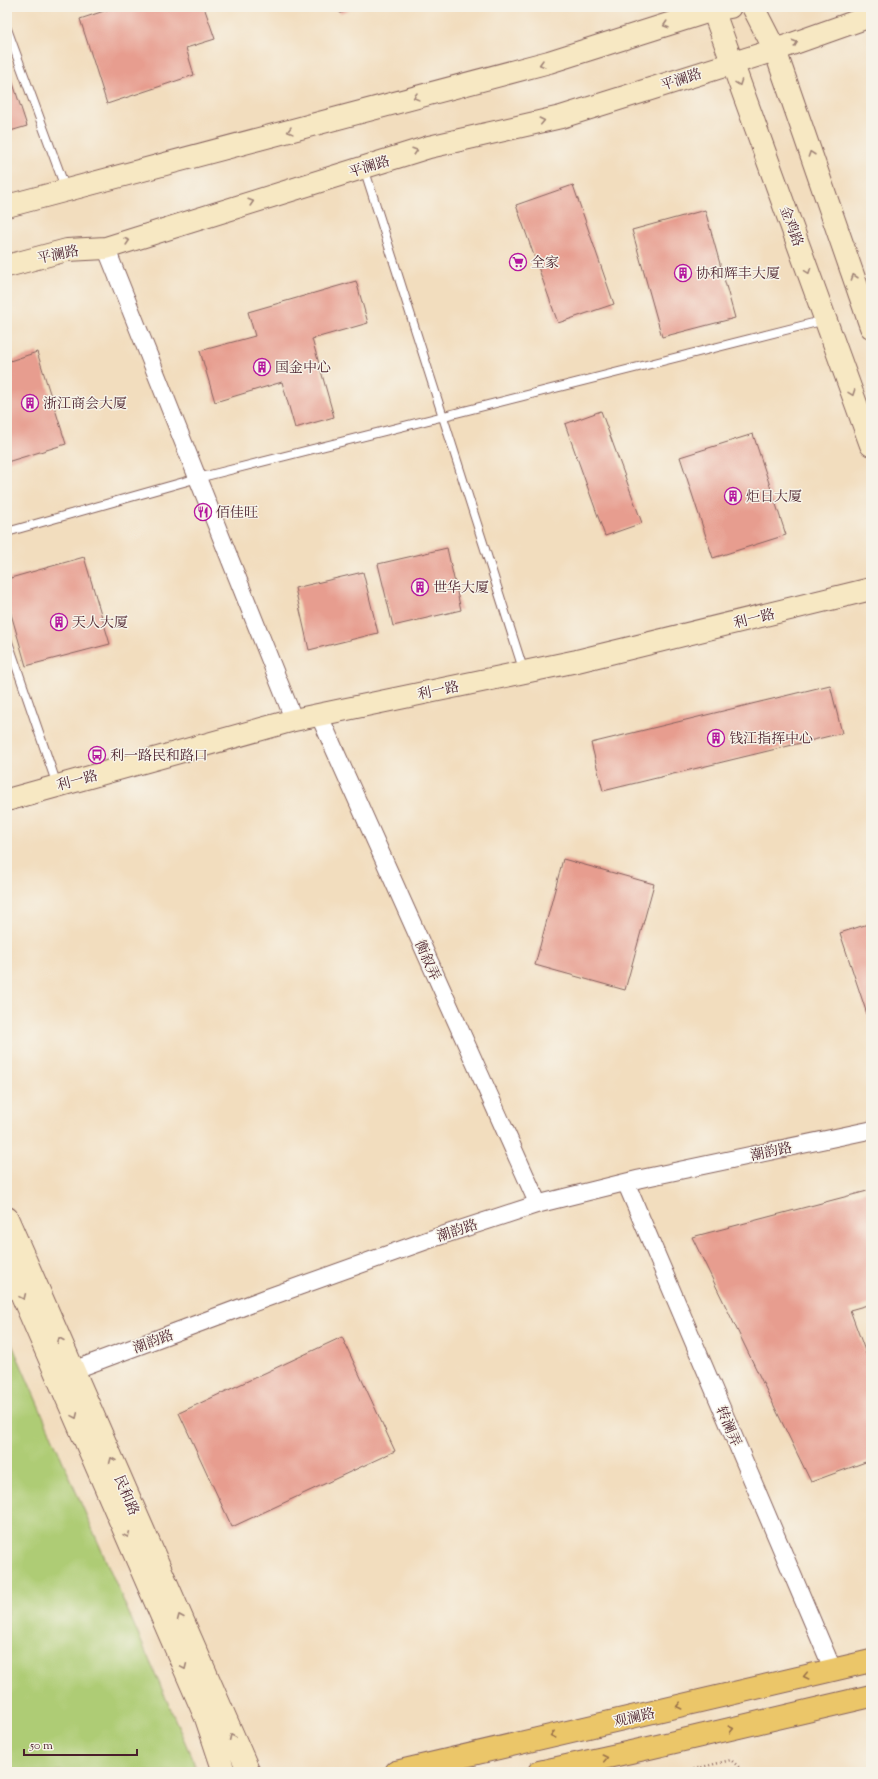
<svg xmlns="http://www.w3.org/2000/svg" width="878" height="1779" font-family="'Sorts Mill Goudy','Noto Serif SC',serif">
	<rect width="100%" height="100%" fill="#f7f3e8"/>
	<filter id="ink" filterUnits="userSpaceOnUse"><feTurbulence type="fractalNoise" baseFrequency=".025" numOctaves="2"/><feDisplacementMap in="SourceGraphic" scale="8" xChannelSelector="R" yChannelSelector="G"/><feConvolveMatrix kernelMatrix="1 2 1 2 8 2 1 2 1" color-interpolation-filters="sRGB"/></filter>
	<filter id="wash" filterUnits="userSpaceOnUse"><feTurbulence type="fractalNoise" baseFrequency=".012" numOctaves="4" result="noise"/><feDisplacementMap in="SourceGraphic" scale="16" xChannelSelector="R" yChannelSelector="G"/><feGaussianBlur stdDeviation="0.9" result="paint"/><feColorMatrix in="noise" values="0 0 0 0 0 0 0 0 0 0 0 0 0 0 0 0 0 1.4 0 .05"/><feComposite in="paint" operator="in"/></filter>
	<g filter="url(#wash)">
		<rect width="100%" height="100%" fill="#f2ddbe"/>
		<path fill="#aecc74" stroke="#7c7650" d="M 7,1333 L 198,1772 L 7,1772 Z"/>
		<g id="blocks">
			<path fill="#e79d8f" d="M 106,7 L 204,7 L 215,39 L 186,48 L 194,75 L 107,104 L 80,19 L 107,10 Z
				M 338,7 L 358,7 L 340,13 Z
				M 7,65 L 27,126 L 7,132 Z
				M 573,185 L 614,304 L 558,323 L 516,205 Z
				M 705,210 L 735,318 L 662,337 L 632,230 Z
				M 356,281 L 368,323 L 312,339 L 334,417 L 295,428 L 282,382 L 215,402 L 200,351 L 255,336 L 248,312 Z
				M 37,352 L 66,444 L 7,462 L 7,362 Z
				M 601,411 L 642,523 L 605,536 L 565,424 Z
				M 753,434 L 786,535 L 713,558 L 680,457 Z
				M 447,548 L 461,610 L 393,626 L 378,564 Z
				M 84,557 L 110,644 L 26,666 L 7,600 L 7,579 Z
				M 363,572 L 378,633 L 309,650 L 295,588 Z
				M 830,685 L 842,733 L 603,791 L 591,743 Z
				M 563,859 L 654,884 L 625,990 L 535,965 Z
				M 871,923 L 871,1026 L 840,933 Z
				M 871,1190 L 871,1304 L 850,1310 L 871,1367 L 871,1460 L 811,1482 L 692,1237 Z
				M 342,1337 L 395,1451 L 232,1527 L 179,1413 Z"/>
		</g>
	</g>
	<g filter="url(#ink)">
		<use href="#blocks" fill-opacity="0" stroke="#85625e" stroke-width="1"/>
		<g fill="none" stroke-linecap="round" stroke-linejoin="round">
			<g stroke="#85625e" stroke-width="10">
				<path id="lane" d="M 7,29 L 66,190
					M 364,168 L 524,672
					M 7,532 L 198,478 L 825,320
					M 7,639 L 57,785"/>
			</g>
			<g stroke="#85625e" stroke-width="19">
				<path id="street" d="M 106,248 L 294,720
					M 319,715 L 538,1204
					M 626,1183 L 833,1670
					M 63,1374 L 269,1297 L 431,1239 L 538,1204 L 639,1179 L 871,1130"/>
			</g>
			<g stroke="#85625e" stroke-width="24">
				<path id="secondary" d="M 712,7 L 871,445
					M 753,7 L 775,50 L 871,327
					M 7,206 L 549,62 L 713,10 L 730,7
					M 7,266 L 67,250 L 106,248 L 429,147 L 561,117 L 775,50 L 871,16
					M 7,800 L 294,720 L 577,661 L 871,589
					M 7,1218 L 249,1772
					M 7,1261 L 206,1718 L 224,1772"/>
			</g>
			<g stroke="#85625e" stroke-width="24">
				<path id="primary" d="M 396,1772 L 871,1661
					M 539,1772 L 649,1748 L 871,1696"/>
			</g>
			<path stroke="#85625e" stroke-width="2.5" stroke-dasharray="1 3" stroke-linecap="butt" d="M 682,1772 L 731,1760 L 744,1772
				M 863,1772 L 871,1770"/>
			<use href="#lane" stroke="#fff" stroke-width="8"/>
			<use href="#street" stroke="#fff" stroke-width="17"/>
			<use href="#secondary" stroke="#f7e8c3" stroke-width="22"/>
			<use href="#primary" stroke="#ebc669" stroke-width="22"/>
		</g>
		<defs><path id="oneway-chevron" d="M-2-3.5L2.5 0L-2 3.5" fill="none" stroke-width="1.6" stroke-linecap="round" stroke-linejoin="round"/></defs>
		<g stroke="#a08477">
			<use href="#oneway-chevron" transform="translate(666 25) rotate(162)"/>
			<use href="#oneway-chevron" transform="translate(795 43) rotate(-19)"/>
			<use href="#oneway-chevron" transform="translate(542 64) rotate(165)"/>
			<use href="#oneway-chevron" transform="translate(739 83) rotate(70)"/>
			<use href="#oneway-chevron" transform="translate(416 97) rotate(165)"/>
			<use href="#oneway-chevron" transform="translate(542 121) rotate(-13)"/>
			<use href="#oneway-chevron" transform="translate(290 131) rotate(165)"/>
			<use href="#oneway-chevron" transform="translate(415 151) rotate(-17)"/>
			<use href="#oneway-chevron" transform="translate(811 154) rotate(-109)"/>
			<use href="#oneway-chevron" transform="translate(251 202) rotate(-17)"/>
			<use href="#oneway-chevron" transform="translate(127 241) rotate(-17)"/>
			<use href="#oneway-chevron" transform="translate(808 271) rotate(70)"/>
			<use href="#oneway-chevron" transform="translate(854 277) rotate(-109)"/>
			<use href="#oneway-chevron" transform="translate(852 393) rotate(70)"/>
			<use href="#oneway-chevron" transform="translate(23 1297) rotate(66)"/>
			<use href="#oneway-chevron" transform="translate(60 1340) rotate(-113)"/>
			<use href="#oneway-chevron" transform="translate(75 1416) rotate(66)"/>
			<use href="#oneway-chevron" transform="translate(112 1460) rotate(-113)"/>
			<use href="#oneway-chevron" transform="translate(127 1535) rotate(66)"/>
			<use href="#oneway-chevron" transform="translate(180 1617) rotate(-113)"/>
			<use href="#oneway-chevron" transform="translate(184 1667) rotate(66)"/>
			<use href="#oneway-chevron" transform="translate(232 1737) rotate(-114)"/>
		</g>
		<g stroke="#9a724a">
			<use href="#oneway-chevron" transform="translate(806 1676) rotate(167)"/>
			<use href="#oneway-chevron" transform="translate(679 1706) rotate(167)"/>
			<use href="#oneway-chevron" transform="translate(731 1729) rotate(-13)"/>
			<use href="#oneway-chevron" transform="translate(553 1735) rotate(167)"/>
			<use href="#oneway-chevron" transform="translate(605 1758) rotate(-12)"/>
		</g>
	</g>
	<defs>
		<g id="supermarket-ring" transform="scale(0.9)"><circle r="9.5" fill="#f7f3e8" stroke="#b5179e" stroke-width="1.5"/><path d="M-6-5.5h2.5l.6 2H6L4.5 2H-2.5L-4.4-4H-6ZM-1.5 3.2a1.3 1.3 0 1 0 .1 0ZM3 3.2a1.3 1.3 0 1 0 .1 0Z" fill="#b5179e"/></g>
		<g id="building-ring" transform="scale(0.9)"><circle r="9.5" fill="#f7f3e8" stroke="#b5179e" stroke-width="1.5"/><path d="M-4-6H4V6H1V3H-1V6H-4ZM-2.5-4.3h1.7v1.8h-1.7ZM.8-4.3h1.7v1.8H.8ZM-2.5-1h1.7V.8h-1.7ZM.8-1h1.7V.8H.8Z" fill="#b5179e"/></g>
		<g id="restaurant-ring" transform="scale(0.9)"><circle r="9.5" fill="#f7f3e8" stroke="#b5179e" stroke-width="1.5"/><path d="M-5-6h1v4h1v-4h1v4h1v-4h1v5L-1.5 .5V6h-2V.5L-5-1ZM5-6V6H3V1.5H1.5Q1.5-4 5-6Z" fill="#b5179e"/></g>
		<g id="bus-ring" transform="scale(0.9)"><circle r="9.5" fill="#f7f3e8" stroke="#b5179e" stroke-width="1.5"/><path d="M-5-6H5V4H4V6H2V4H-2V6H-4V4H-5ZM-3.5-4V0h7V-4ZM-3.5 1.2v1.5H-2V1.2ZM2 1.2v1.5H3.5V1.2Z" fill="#b5179e"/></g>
	</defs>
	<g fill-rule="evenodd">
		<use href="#supermarket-ring" x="518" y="262"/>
		<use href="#building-ring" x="683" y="273"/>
		<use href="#building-ring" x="262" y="367"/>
		<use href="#building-ring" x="30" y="403"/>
		<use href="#building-ring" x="733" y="496"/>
		<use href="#restaurant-ring" x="203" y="512"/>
		<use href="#building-ring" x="420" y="587"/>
		<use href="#building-ring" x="59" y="622"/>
		<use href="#building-ring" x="716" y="738"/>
		<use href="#bus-ring" x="97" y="755"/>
	</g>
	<g text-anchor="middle" stroke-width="3" stroke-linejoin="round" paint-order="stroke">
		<g font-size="14" fill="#4a1f2b" stroke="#f7f3e8">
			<text transform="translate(681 79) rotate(-18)" y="5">平澜路</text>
			<text transform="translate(369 166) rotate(-17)" y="5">平澜路</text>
			<text transform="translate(792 226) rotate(70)" y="5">金鸡路</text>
			<text transform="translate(58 254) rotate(-11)" y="5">平澜路</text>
			<text transform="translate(754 618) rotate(-14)" y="5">利一路</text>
			<text transform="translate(438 690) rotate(-12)" y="5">利一路</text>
			<text transform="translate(77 780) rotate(-15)" y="5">利一路</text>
			<text transform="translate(428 960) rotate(66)" y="5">衡叙弄</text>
			<text transform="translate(771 1151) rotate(-12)" y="5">潮韵路</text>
			<text transform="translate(457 1230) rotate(-18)" y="5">潮韵路</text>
			<text transform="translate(153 1341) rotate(-20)" y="5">潮韵路</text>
			<text transform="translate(729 1426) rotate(67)" y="5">转澜弄</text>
			<text transform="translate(127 1495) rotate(67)" y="5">民和路</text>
			<text transform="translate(634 1717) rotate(-13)" y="5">观澜路</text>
		</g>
		<g font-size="14" fill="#4a1f2b" stroke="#f7f3e8" text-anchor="start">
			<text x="531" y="267">全家</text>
			<text x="696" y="278">协和辉丰大厦</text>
			<text x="275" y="372">国金中心</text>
			<text x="43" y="408">浙江商会大厦</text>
			<text x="746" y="501">炬日大厦</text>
			<text x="216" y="517">佰佳旺</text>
			<text x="433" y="592">世华大厦</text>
			<text x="72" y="627">天人大厦</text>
			<text x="729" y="743">钱江指挥中心</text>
			<text x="110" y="760">利一路民和路口</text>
		</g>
	</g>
	<rect width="878" height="1779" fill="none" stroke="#f7f3e8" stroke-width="24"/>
	<path d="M24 1749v6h113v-6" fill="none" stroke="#4a1f2b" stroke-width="2"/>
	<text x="30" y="1749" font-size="12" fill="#4a1f2b" stroke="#f7f3e8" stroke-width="3" paint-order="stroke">50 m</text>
</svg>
